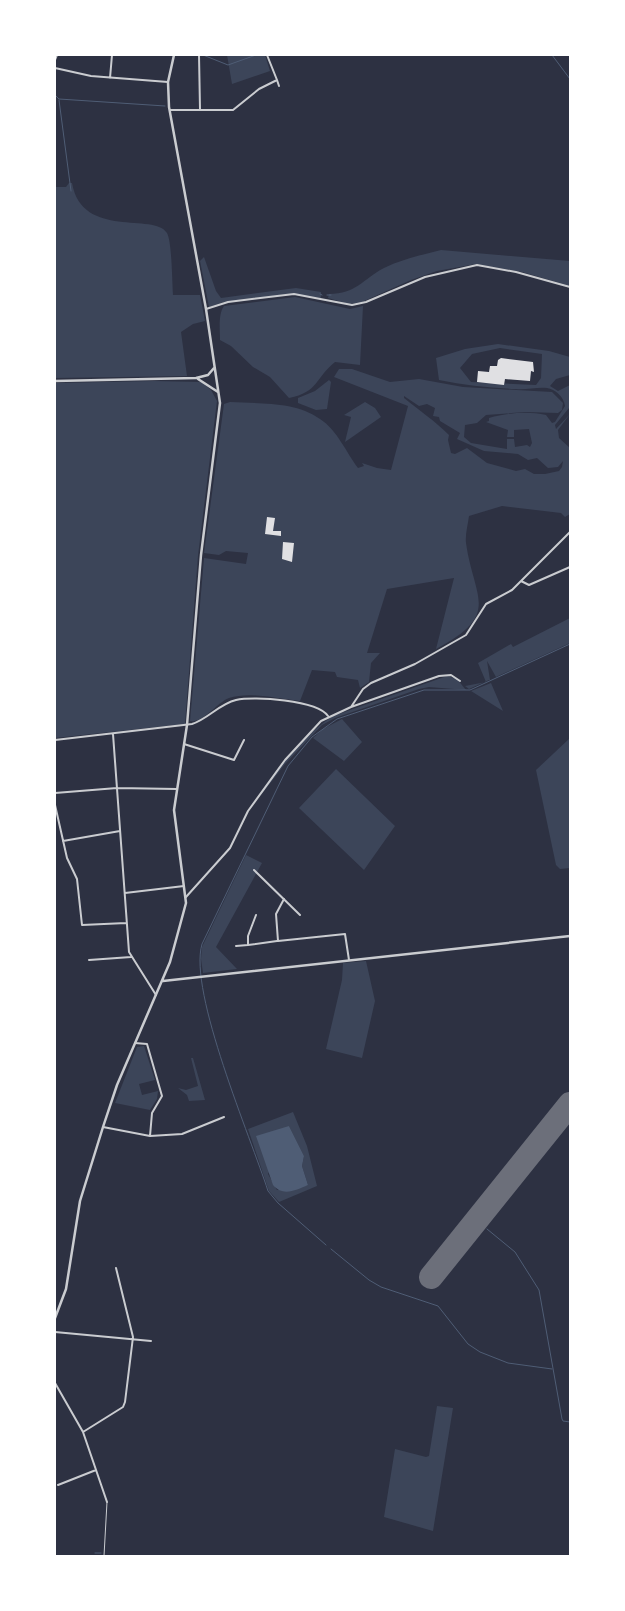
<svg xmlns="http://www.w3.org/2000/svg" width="625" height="1611" font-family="Lato,sans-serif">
	<rect width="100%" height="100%" fill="#2d3142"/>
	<path fill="#3c4559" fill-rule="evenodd" d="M 227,55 L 265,55 L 270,71 L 232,84 Z
		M 69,183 L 72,183 C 82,240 155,212 167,233 C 172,242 172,282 173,295 L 200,295 L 205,321 L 193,324 L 181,332 L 187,376 L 55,378 L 55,187 L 66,187 Z
		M 441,250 L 570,261 L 570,286 L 522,272 L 476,264 L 437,271 L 411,280 L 362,302 L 349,304 L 328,298 L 329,294 C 356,294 363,279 384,268 C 402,259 422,255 441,250 Z
		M 204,257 L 216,291 L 221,298 L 296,288 L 321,292 L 321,298 L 288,294 L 224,302 L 209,307 L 200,261 Z
		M 295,297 L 350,309 L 363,306 L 360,365 L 335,362 C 315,378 319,392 289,398 L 270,377 L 253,367 L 231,346 L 220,340 C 220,330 218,314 224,306 Z
		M 498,344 L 549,351 L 570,357 L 570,375 L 556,379 L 550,386 L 558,391 L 570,385 L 569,408 L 555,425 L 556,429 L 570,414 L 558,430 L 559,438 L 570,448 L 570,514 L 565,517 L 561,513 L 502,506 L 469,516 C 468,524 465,535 466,543 C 474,599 502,614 436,649 L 454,578 L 387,589 L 367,653 L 380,653 L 371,663 L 369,682 L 360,688 L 358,680 L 337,677 L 335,672 L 312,670 L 300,701 C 278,699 250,691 229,698 C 216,703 204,723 190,721 L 204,558 L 246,564 L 248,553 L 226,551 L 219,555 L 204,553 L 224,404 L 230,402 C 259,404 295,401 320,419 C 337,430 346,452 358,468 L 364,466 L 362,463 L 377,468 L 391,470 L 408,406 L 334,377 L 339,369 L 352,369 L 390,382 L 419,379 L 463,387 L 552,392 L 563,403 L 562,410 L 558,413 L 525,412 L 486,415 L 477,423 L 465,425 L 464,437 L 471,443 L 507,449 L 507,439 L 514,439 L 515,447 L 527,445 L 530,447 L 532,443 L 529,429 L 514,430 L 514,437 L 507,437 L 508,430 L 486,422 L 489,421 L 489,418 C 507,413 528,411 546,415 L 552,423 L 555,422 L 565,406 C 564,397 555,389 547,388 C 537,387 526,390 516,389 C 490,388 464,385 439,380 L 436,358 L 465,349 ZM 500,348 L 542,354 L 541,378 L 536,385 L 471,382 L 460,368 L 472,354 ZM 404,396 L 419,406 L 427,404 L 435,408 L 433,416 L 439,417 L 440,421 L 460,433 L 457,439 L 484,451 L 518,454 L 528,460 L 537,458 L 548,468 L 558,467 L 563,461 L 562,467 L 559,471 L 545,474 L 534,474 L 525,469 L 516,471 L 487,463 L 467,448 L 455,454 L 451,453 L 448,440 L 449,435 C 435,421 420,411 404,398 Z
		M 329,380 L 331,382 L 327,409 L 316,410 L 298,403 L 298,398 L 315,391 Z
		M 154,381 L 202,382 L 211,390 L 217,401 L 198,556 L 185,724 L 55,738 L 55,383 Z
		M 365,402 L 375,408 L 381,417 L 345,442 L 351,417 L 344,415 Z
		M 570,618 L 570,643 L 496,677 L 487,661 L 490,680 L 489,680 L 469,689 L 465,686 L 486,682 L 478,663 L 511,644 L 513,647 Z
		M 447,676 L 457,679 L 466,690 L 429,687 L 419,689 L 335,718 L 322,725 L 285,764 L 261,795 C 274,768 308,732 333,716 Z
		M 491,683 L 503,711 L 471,691 Z
		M 342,719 L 362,742 L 344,761 L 313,738 L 323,729 Z
		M 570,738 L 570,868 L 560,869 L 556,865 L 536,770 Z
		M 336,769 L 395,826 L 364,870 L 299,808 Z
		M 246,855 L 262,863 L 216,947 L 237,969 L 203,973 L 201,959 L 202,947 Z
		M 366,961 L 375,1001 L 362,1058 L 326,1049 L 342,980 L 343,963 Z
		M 144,1046 L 155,1080 L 139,1084 L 142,1095 L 158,1091 L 157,1099 L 150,1110 L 115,1103 L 137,1047 Z
		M 191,1058 L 193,1058 L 205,1100 L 189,1101 L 187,1095 L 178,1088 L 186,1090 L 198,1086 Z
		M 293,1112 L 307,1146 L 317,1186 L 279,1202 L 269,1191 L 248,1129 ZM 289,1126 L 304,1156 L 302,1166 L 308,1185 L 277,1190 L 268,1174 Z
		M 437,1406 L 453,1408 L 433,1531 L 384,1517 L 395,1449 L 426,1457 L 429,1456 Z"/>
	<path fill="#4f5d75" d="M 289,1126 L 304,1156 L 302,1166 L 308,1185 C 296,1190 283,1197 273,1185 L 256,1136 Z"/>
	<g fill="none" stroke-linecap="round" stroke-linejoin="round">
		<path stroke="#4f5d75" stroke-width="1" d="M 203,55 L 228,65 L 256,55
			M 552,55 L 570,79
			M 55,95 L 59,99 L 165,106
			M 59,100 L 71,191
			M 320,294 L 322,295
			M 327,295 L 331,295
			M 487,1229 L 515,1252 L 539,1290 L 562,1419 L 563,1421 L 570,1422
			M 326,1245 L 278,1203 L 268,1191 C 251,1138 188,992 202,944 L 288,766 L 312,737 L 337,719 L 424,690 L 470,690 L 570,644
			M 331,1249 L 369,1280 L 381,1287 L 438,1306 L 468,1344 L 480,1352 L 508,1363 L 552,1369
			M 95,1553 L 101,1553"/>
		<path stroke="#6c6f7a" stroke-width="24" d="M 431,1277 L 570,1104"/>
	</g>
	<path fill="#e0e0e3" d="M 501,358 L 533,362 L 534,372 L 531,371 L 530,381 L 505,379 L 504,385 L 477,382 L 478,371 L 489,372 L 490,366 L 497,366 L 498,360 Z
		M 267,517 L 275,518 L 273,531 L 281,531 L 281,536 L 265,534 Z
		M 283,542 L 294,543 L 292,562 L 282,559 Z"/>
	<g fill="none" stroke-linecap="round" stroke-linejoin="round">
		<path stroke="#caccd0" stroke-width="1" d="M 104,1556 L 107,1502"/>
		<path stroke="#caccd0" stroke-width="2" d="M 199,55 L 200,109
			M 55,60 L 57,55
			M 55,68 L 91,76 L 168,82
			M 110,78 L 112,55
			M 277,80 L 279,86
			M 170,110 L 233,110 L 259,89 L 277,80 L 267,55
			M 206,309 L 228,302 L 294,294 L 352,305 L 366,302 L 425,277 L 477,265 L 516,272 L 570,287
			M 521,581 L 529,585 L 570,567
			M 351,707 L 363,689 L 371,683 L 415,664 L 466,635 L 486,604 L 512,590 L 570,532
			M 113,734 L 129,952 L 156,995
			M 55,740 L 192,724 C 208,719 219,704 236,700 C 254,696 317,700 328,716
			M 184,744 L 234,760 L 244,740
			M 55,793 L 117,788 L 177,789
			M 55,805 L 67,858 L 77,879 L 82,925 L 126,923
			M 63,841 L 120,831
			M 254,870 L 300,915
			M 125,893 L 184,886
			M 186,897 L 230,848 L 248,811 L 285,760 L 321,721 L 351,707 L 439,676 L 451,675 L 460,681
			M 284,899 L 276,914 L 278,941 L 345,934 L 349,960
			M 256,915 L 248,936 L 248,945 L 277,941
			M 236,946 L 248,945
			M 89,960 L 131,957
			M 103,1127 L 150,1136 L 152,1113 L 162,1096 L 147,1044 L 135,1043
			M 150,1136 L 182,1134 L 224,1117
			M 55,1332 L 151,1341
			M 55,1383 L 83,1432 L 107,1502
			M 83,1432 L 123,1407 L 125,1402 L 133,1337 L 116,1268
			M 58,1485 L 96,1470"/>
		<path stroke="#caccd0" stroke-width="2.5" d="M 198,379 L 218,392
			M 55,381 L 196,378 L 208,375 L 214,368
			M 163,981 L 570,936
			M 55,1318 L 66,1289 L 80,1201 L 103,1127 L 117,1085 L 170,962 L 186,903 L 174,810 L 187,725 L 201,555 L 220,403 L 206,309 L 169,107 L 168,82 L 174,55"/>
	</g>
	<rect width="625" height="1611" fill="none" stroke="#ffffff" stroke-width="112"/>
</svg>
